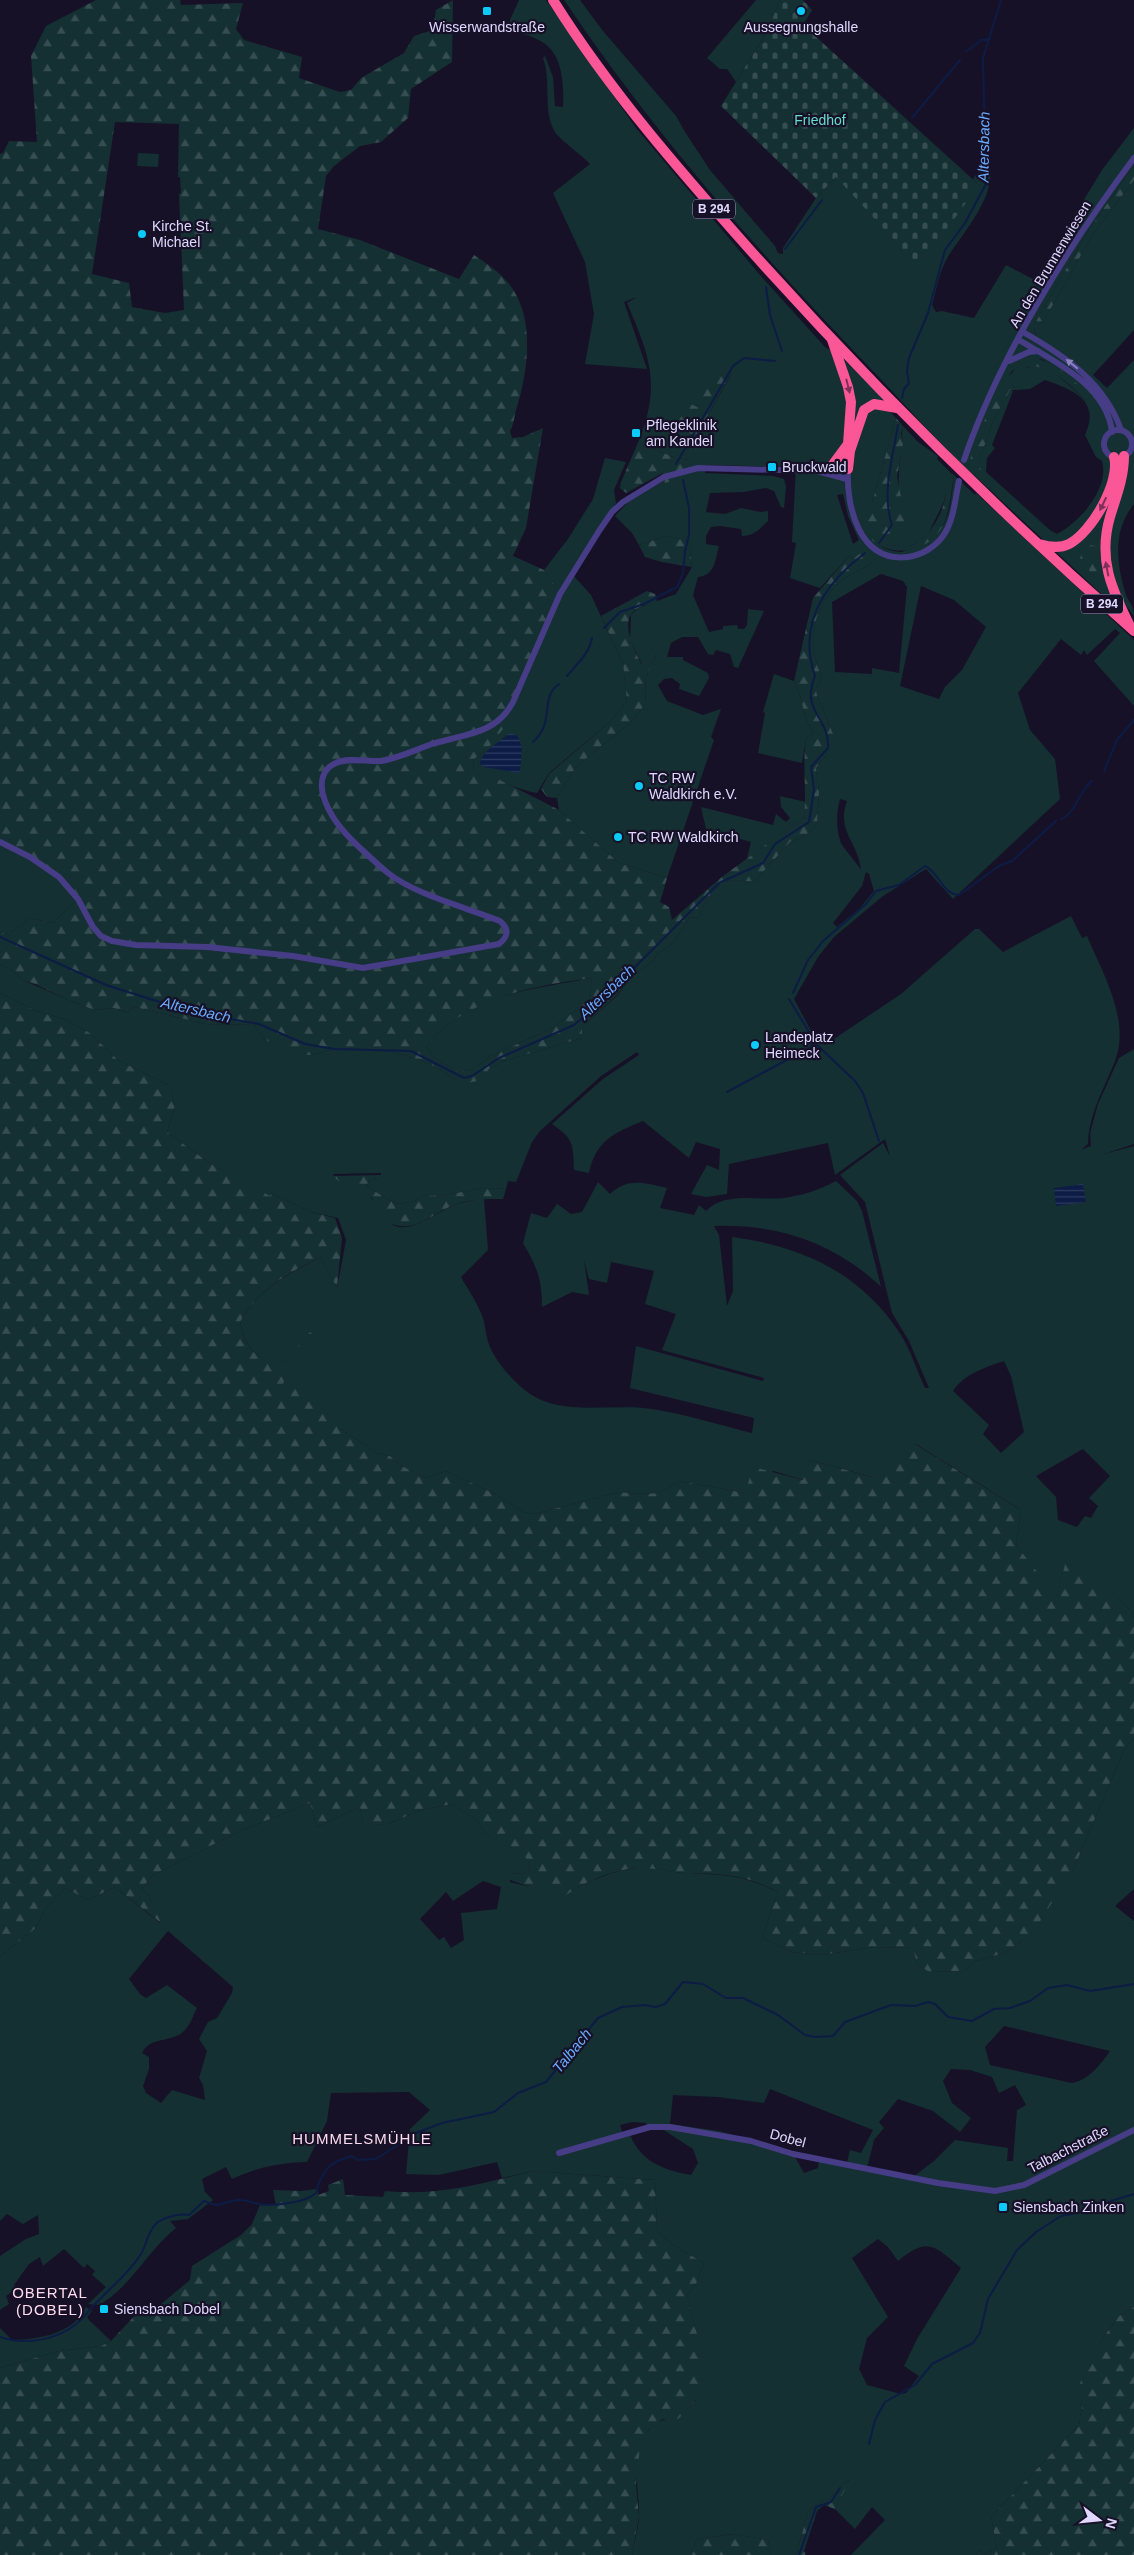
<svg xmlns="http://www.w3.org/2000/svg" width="1134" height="2555" font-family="Arial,sans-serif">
	<defs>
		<pattern id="forest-firs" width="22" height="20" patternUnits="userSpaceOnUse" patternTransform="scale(1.25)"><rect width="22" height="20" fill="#143032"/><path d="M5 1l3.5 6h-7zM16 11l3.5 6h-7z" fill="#364d51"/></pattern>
		<pattern id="cemetery-stones" width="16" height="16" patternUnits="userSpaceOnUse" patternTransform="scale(1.25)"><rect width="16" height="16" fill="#143032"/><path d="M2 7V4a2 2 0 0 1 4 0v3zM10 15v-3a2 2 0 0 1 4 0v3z" fill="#364d51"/></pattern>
		<pattern id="water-rules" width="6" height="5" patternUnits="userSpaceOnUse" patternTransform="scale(1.25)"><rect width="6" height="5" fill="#0c1c45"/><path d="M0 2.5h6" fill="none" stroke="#2f3c61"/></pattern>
	</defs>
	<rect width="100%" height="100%" fill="#171128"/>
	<path fill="#143032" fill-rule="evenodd" d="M 519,0 L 546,0 L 636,128 L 760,275 L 825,347 L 840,356 L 885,400 L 881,402 L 896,418 L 872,503 C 854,526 875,552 902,552 C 907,551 937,532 941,528 C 951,516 952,490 954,475 L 975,495 L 976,493 L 1134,640 L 1134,706 L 1094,661 L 1120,633 L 1115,629 L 1087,655 L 1084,650 L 1081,655 L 1061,639 L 1018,693 L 1030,730 L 1055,759 L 1060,799 L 953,899 L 926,869 L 883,896 L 834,937 L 818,957 L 794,999 L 810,1029 L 825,1045 L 901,994 L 975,929 L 979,929 L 1003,952 L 1071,916 L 1082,938 L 1087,936 C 1102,972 1131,1020 1115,1061 C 1104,1089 1089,1113 1088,1144 L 1081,1150 L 1091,1146 L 1090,1133 L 1098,1104 L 1119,1058 L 1134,1049 L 1134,1144 L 1104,1154 L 1134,1146 L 1134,1617 L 1128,1607 L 1067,1557 L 1057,1598 L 1016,1545 L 1021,1510 L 916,1444 L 872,1477 L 811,1460 L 804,1480 L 773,1471 L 745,1493 L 679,1481 L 659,1493 L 639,1494 L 619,1492 L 534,1514 L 524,1512 L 493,1493 L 446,1471 L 426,1478 L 400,1465 L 390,1456 L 378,1454 L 341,1429 L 281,1396 C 282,1389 282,1379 286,1372 C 294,1355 307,1352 310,1333 L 285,1361 L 272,1368 C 253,1351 245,1348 240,1322 C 259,1288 288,1274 321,1257 L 337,1288 L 346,1240 L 338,1218 L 311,1212 L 271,1193 L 270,1197 L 208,1162 L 167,1132 L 175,1106 L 170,1086 L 118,1060 L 90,1033 L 64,1019 L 36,1011 L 0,993 L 0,965 L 9,968 L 23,980 L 66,999 L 94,1010 L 114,1008 L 127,1013 L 134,1007 L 206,1024 L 254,1025 L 264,1039 L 311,1055 L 334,1049 L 373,1049 L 390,1051 L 426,1062 L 457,1080 L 489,1069 L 504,1061 L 582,1038 L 582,1027 L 618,995 L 632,975 L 653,962 L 657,953 C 674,947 680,932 689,918 L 700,917 C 702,906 713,887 724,882 C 732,879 746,882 755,881 L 790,842 L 805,836 L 817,825 L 819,792 L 816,768 L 828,753 L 830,727 L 817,695 L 816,689 L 822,678 C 819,670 815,661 814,652 C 809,624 824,591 848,576 C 858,570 870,568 876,557 L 853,559 L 850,555 L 820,588 L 790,578 L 796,543 L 792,542 L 796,467 L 705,465 L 705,473 L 773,476 L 784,479 L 786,487 L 784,508 L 781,507 L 774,491 L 766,488 L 744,492 L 710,493 L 706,512 L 725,514 L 741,508 L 761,512 L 768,511 L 768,521 C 760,528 755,536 742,536 L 741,529 L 720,526 L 711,527 L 706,536 L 706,544 L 719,546 C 715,561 715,575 698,577 L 693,595 L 709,632 L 723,629 L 723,626 L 737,625 L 738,629 L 744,629 L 747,625 L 748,609 L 764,611 L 738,668 L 734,667 L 730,654 L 716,650 L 713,655 L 708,654 L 698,637 L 682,637 L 671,643 L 667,657 L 683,657 L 683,660 L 708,673 L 709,678 L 699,696 L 679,689 L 680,684 L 672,678 L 664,679 L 658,685 L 667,701 L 703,715 L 721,709 L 711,737 L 714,740 L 667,878 L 619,863 L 559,810 L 557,798 L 576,767 L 631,722 L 645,705 L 646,677 L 656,655 L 652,648 L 643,666 L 630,640 L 631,615 L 638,608 L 676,594 L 692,567 L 689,541 L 666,536 L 639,545 L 632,533 L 615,516 L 628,502 L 665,480 L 665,483 L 692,469 L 690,460 L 676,458 L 647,446 L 646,441 L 640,438 C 661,382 649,355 627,303 L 637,297 L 624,302 L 647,369 L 585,364 L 594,314 L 585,262 L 553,193 L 590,164 C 583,156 559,139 555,132 C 542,110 552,81 543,58 L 545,56 L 553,77 L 555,106 L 563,107 C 564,85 563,54 542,42 C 532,35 520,34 509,28 L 510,20 ZM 731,375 L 688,450 L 689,403 L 697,408 L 713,376 ZM 843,494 L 848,516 L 859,540 L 853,544 L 837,495 ZM 881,574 L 903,581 L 907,587 L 899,673 L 872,668 L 872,674 L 835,672 L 832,602 ZM 921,586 L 954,600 L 986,627 L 962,670 L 945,687 L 939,699 L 900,686 ZM 840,799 L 847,801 C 836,831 858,842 861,870 C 856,862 844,849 841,843 C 836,830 836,813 840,799 ZM 866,872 L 869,874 L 874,891 L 860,908 L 837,927 L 833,923 L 862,886 ZM 637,1052 L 639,1055 L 603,1079 L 552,1124 C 574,1139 573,1144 574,1170 L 589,1173 C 596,1140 614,1133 643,1121 L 689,1158 L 696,1142 L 720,1149 L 719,1170 L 707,1165 L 691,1194 L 706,1197 L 727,1194 L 729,1164 L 828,1143 L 835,1175 L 885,1139 L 890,1156 L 883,1143 L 840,1175 L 865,1202 L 892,1313 L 909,1341 L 929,1388 L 925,1388 C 917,1371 911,1351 901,1335 C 862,1274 803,1246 732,1237 L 733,1291 L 727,1306 L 719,1235 L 714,1226 C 776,1223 836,1243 881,1287 L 862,1211 L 857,1201 L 836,1181 C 819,1190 804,1195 784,1198 C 760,1201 725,1191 706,1211 L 699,1205 L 694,1215 L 660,1208 L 667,1188 C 645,1183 628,1177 610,1194 L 598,1182 L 582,1212 L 571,1214 L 557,1204 L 547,1218 L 531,1213 L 523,1243 C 537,1267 542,1279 542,1307 L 572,1292 L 589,1295 L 584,1260 L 589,1279 L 607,1283 L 611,1262 L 654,1271 L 645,1304 L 676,1314 L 662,1350 L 764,1378 L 763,1381 L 636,1346 L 630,1388 L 754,1418 L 752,1433 C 719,1425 686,1414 652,1409 C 609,1402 556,1420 520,1386 C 510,1377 495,1360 490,1347 C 485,1336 486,1322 480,1311 C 475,1299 467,1288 461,1277 L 488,1250 L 484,1198 C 475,1200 465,1202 457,1204 C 439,1210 411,1235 393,1225 C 381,1218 381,1206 371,1198 C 358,1187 342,1190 333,1174 L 381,1173 L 380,1179 L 369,1180 L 367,1186 L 387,1199 L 400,1204 L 415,1201 L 422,1196 L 445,1195 L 483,1188 L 506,1189 L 508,1181 L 516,1182 L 532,1142 L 540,1131 L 601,1076 ZM 1004,1361 L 1011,1376 L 1024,1432 L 1001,1453 L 983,1434 L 989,1425 L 953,1391 C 964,1374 986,1367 1004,1361 ZM 1083,1449 L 1110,1476 L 1089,1498 L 1098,1506 L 1091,1518 L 1085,1516 L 1077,1527 L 1058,1520 L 1056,1497 L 1036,1476 Z
		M 564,0 L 580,0 L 603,31 L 676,116 L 685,132 L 710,170 L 775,246 L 778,253 L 783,254 L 783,248 L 816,198 L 836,177 L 979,185 L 973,179 L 979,171 L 991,170 C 991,202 966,229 949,255 C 939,271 937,288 932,305 L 936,312 L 942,311 L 974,318 L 1006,265 L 1035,280 L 1102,170 L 1134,128 L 1134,165 L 1088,231 L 1034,325 L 1034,331 L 1037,336 L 1042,324 L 1093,234 L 1134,180 L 1134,330 L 1093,375 L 1107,388 L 1134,360 L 1134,504 C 1113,530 1116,561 1125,592 C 1128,603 1134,603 1134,616 L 1120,598 L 1111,603 L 974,475 L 993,421 L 1010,389 L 1013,391 L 992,445 L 995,448 L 987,458 L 986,472 L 1051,531 L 1057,534 C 1080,522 1110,488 1102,461 L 1096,457 L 1085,435 C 1101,400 1073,390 1045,380 L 1030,389 L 1016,390 L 1012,385 C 1016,378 1023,367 1032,366 C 1048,363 1076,391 1087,402 C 1078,383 1061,367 1041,359 L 1012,371 L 985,421 L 967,469 C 934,438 904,403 873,371 C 761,255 654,134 564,0 Z
		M 756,0 L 780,0 L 768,30 L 736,82 L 727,69 L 720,69 L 707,58 Z
		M 138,153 L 159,154 L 158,167 L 137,166 Z
		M 903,426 L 918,442 L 938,456 L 937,459 L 951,473 L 944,502 L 929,532 L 920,541 L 906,548 L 891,545 L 906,521 C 896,494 898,473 902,446 C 903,439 901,434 903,426 Z
		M 605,458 L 626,462 L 614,490 L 616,503 L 573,575 L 591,595 L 623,664 L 627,701 L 611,721 L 549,773 L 537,793 C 515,789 496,778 474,772 L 473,760 L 489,747 L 560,595 L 544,570 L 568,539 L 593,499 Z
		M 774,674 L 794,681 C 804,698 801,714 813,733 L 806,739 L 802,763 L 758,753 L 765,713 L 763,712 Z
		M 780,796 L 806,802 L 804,817 L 747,859 L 751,842 L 706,829 L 701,807 L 773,825 L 776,814 L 786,822 L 790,818 L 781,807 Z
		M 0,843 L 59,877 L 78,899 L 53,923 L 30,918 L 8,935 L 0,932 Z
		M 592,978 L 589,1000 L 554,1027 L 489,1057 L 474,1069 L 459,1072 L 436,1059 L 426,1047 C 431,1042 435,1035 441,1030 C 487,991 536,989 592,978 Z
		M 1134,1737 L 1134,1889 L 1115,1906 L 1134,1921 L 1134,2307 L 1119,2316 L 1105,2335 L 1081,2383 L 1082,2406 L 1079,2425 L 991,2517 L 997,2548 L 984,2554 L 979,2550 L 976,2555 L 851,2555 L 885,2520 L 872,2507 L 855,2529 L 835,2509 L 849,2480 L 844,2483 L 830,2498 L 821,2501 L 808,2512 L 796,2555 L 771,2555 L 768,2540 L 733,2534 L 697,2539 L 691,2555 L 632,2555 C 634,2543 638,2530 639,2518 C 640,2494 632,2470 640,2446 C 651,2414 671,2423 689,2408 C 715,2386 693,2322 687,2295 L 696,2284 L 704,2263 L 673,2245 L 657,2231 L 655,2180 L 533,2171 L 502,2178 L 497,2162 L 439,2175 L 406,2174 L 410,2129 L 430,2110 L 409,2092 L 331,2093 L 327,2121 L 307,2162 C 279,2163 258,2167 232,2179 L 226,2167 L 202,2179 L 205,2192 L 213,2200 L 188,2219 L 170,2221 L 176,2228 C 147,2251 132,2286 99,2305 L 88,2304 L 106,2287 L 92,2275 L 95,2271 L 87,2264 L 84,2268 L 64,2249 L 43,2266 L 40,2257 L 29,2264 L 14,2285 L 16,2289 L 6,2296 L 9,2304 L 0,2310 L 0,2256 L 26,2239 L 39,2234 L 38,2215 L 23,2224 L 7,2214 L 0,2221 L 0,1956 L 36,1928 L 45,1909 L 65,1888 L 88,1900 L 115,1887 L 160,1923 L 149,1896 L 141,1889 L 153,1875 L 240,1831 L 310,1803 L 317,1827 L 360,1807 L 363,1825 L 388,1824 L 421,1810 L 452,1804 L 476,1820 L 486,1834 L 523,1853 L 530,1864 L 528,1873 L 510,1874 L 510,1882 L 530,1887 L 544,1884 L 568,1893 C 589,1881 611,1871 636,1868 C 653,1866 672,1873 689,1873 C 729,1875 742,1875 778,1892 L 762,1938 L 792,1952 L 822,1955 L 874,1947 L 913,1948 L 917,1964 L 929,1972 L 964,1971 L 976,1961 L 1004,1953 L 1022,1941 L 1074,1868 L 1124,1750 ZM 483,1881 L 501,1887 L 497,1909 L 461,1913 L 464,1940 L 451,1948 L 444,1937 L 439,1940 L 420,1919 L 446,1892 L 453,1901 ZM 168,1931 L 233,1987 L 232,1993 L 217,2018 L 208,2022 L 199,2039 L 207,2051 L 199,2078 L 203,2085 L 205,2100 L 172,2090 L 161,2103 L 146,2093 L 143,2086 L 149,2069 L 149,2057 L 142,2053 C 151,2035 172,2044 185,2030 C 191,2024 193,2015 197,2008 L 167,1985 L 146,1998 L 140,1994 L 129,1979 ZM 1004,2026 L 1110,2051 C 1100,2065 1089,2080 1072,2083 L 990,2065 L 985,2047 ZM 951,2069 L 970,2070 L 992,2077 L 999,2093 L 1015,2085 L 1026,2105 L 1017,2110 L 1013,2161 L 1007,2161 L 1008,2148 L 955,2140 L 934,2161 L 913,2177 L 867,2168 L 874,2140 L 884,2128 L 879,2122 L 898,2099 L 933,2111 L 960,2132 L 971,2118 L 952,2103 L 943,2081 ZM 770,2089 L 873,2130 L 861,2153 L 850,2150 L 847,2163 L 799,2153 L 719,2131 L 670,2124 L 673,2095 L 718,2097 L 764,2103 ZM 632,2122 L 646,2123 L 646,2128 L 659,2127 L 693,2149 L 698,2163 L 691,2175 C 663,2170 639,2161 629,2132 L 623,2134 L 620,2125 ZM 794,2155 L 819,2160 L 818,2168 L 804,2173 ZM 878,2239 L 888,2247 L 898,2261 C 929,2236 934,2246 961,2268 L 917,2339 L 904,2366 L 919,2376 L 906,2393 L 901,2394 L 867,2385 L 859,2369 L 867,2338 L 888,2317 L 852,2258 Z
		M 86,2307 L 92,2311 L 87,2317 L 89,2320 L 111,2341 L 101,2346 L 59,2351 L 0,2368 L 0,2328 L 12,2340 C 40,2339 73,2334 86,2307 Z"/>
	<path fill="url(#forest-firs)" fill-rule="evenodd" d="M 96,0 L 180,0 L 181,5 L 243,3 L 236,29 L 244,40 L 302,57 L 299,78 L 340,92 L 351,90 L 361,78 L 404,53 L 414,36 L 433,30 L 436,10 L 453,0 L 452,62 L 411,89 L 408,118 L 381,142 L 360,146 L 334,166 L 326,176 L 318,229 L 360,240 L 459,279 L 474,255 C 489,265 505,276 514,291 C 535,325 527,375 516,410 C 514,417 514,424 510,431 L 512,438 L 523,437 L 543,428 L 526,528 L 513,556 L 544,570 L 560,594 L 523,677 L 510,720 L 489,747 L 473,760 L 474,772 L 492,776 L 559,810 L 619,863 L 667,878 L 660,902 L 669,907 L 672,920 L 723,876 L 804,817 C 807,790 802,767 806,739 L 813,733 C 801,714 804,698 794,681 L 813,598 L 850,555 L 853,559 L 866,549 L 876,557 C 870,568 858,570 848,576 C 824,591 809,624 814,652 C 815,661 819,670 822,678 L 816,689 L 817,695 L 835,739 L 828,753 L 816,768 L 819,792 L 817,825 L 805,836 L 790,842 L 755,881 C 746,882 732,879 724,882 C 713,887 702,906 700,917 L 689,918 C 680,932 674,947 657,953 L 653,962 L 632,975 L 617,995 L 582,1027 L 582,1038 L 504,1061 L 489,1069 L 481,1080 L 459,1085 L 457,1080 L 426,1062 L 390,1051 L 373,1049 L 334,1049 L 311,1055 L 296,1055 L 264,1039 L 254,1025 L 206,1024 L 134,1007 L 127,1013 L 114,1008 L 94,1010 L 66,999 L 35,984 L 23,980 L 9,968 L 0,965 L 0,932 L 8,935 L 30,918 L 53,923 L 78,899 L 59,877 L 0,843 L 0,154 L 3,153 L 9,141 L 37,142 L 31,56 L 46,26 ZM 115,122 L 179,124 L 178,177 L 180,177 L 181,193 L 179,194 L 184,310 L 165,313 L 132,307 L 129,283 L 92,274 ZM 592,978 L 589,1000 L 554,1027 L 489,1057 L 474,1069 L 459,1072 L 436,1059 L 426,1047 C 431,1042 435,1035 441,1030 C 483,995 539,985 592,978 Z
		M 1134,165 L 1134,180 L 1093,234 L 1042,324 L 1041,338 C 1035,335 1034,332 1034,325 L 1088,231 Z
		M 1035,359 C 1056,360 1078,384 1090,399 L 1087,402 C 1076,389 1046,361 1027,367 L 1012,385 L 1016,390 L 1010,390 L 993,421 L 978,464 L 981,469 L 976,471 L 974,475 L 967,469 C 978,438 999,365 1035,359 Z
		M 719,371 L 731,374 L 688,450 L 677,446 L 670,436 L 689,403 L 697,407 L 712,376 Z
		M 896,418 L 903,426 L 901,433 L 903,444 L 897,477 L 906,521 L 904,529 L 891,545 C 896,546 902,548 907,547 C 926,542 941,518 945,499 C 947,491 946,480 951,473 L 954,475 C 951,492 950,512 942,527 C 915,573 840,544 872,503 Z
		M 640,438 L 647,441 L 647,446 L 676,458 L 690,460 L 695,474 L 665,483 L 663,473 L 626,493 L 620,488 L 621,482 Z
		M 666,536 L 689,541 L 692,567 L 662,562 L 645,557 L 639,545 Z
		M 1091,545 L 1098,547 L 1104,579 L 1099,584 L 1080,558 L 1083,550 Z
		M 647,591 L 655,594 L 657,602 C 651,604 643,605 638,608 C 617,620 635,651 642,665 L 652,648 L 657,648 L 656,655 L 646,677 L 645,705 L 631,722 L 576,767 L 557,798 L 547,797 L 541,789 L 549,774 L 611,721 L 627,701 L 623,664 L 601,616 Z
		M 0,993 L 36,1011 L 64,1019 L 90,1033 L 118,1060 L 170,1086 L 175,1106 L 167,1132 L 208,1162 L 270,1196 L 271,1193 L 311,1212 L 335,1218 L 342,1238 L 337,1288 L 321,1257 C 288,1273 258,1289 240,1322 C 245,1348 253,1352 272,1367 L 285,1361 L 310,1332 L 315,1336 C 297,1361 286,1362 281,1395 L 294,1387 L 341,1429 L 378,1454 L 390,1456 L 400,1465 L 426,1478 L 446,1471 L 493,1493 L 524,1512 L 534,1514 L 619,1492 L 639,1494 L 659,1493 L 679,1481 L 745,1493 L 753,1467 L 803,1480 L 811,1460 L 871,1477 L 915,1444 L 1021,1510 L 1016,1545 L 1057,1597 L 1067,1556 L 1128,1607 L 1134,1617 L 1134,1737 L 1124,1750 L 1074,1868 L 1037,1926 L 1022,1941 L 1004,1953 L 976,1961 L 964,1971 L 929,1972 L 917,1964 L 913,1948 L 874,1947 L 822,1955 L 792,1952 L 762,1938 L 778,1892 C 745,1875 727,1874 690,1873 C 672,1873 654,1867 636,1868 C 608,1871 579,1884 557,1902 L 544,1884 L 533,1891 L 530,1887 L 507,1879 L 510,1874 L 528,1873 L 530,1864 L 523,1854 L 486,1834 L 476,1820 L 452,1804 L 421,1810 L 388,1824 L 363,1826 L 360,1807 L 317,1827 L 310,1803 L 240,1831 L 153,1875 L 141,1889 L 149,1896 L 161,1923 L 115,1887 L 88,1900 L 65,1888 L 45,1909 L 36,1928 L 0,1956 Z
		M 381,1175 L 380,1179 L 369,1180 L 367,1186 L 387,1199 L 400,1204 L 415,1201 L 422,1196 L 445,1195 L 483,1188 L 506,1189 L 503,1199 C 487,1199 473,1199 457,1204 C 432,1212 415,1236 387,1222 L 372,1198 L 345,1187 L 333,1176 Z
		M 533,2171 L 655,2180 L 657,2231 L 673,2245 L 704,2263 L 696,2284 L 687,2295 C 693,2321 709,2366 700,2392 C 696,2402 686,2411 678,2419 L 663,2419 L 648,2430 L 640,2447 L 636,2484 L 639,2517 L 632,2555 L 0,2555 L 0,2368 L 59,2351 L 101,2346 L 111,2341 L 140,2310 L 148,2315 L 190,2280 L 192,2266 L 241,2235 L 252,2224 L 260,2205 L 276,2205 L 273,2190 L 301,2191 L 318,2189 L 318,2195 L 329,2191 L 328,2185 L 343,2179 L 345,2195 L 383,2197 L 385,2191 C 439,2196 480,2184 533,2171 Z
		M 1134,2307 L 1134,2555 L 976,2555 L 979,2550 L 984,2554 L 997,2548 L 991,2517 L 1079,2425 L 1082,2406 L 1080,2383 L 1105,2335 L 1119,2316 Z
		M 850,2480 L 835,2509 L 824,2505 L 817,2511 L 804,2551 L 806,2553 L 805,2555 L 796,2555 L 808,2512 L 821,2501 L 830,2498 L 844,2483 Z
		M 734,2534 L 768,2540 L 771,2555 L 691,2555 L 697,2539 Z"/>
	<path fill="url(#cemetery-stones)" d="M 780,0 L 803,0 L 812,10 L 803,25 L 979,185 L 919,267 L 836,177 L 816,198 L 721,106 L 767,32 Z"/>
	<path fill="url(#water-rules)" d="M 509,734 L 517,735 L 522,747 L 520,773 L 484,767 L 480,764 C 481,752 500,741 509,734 Z
		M 1083,1184 L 1086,1202 L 1056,1206 L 1054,1188 Z"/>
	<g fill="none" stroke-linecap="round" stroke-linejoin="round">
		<path stroke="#0c1c45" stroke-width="2" d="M 966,52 L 981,40 L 990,39
			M 912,118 L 960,60
			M 785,249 L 822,200
			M 766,287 L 770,315 L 782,351
			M 902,398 L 904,389 L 909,383 L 907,371 L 909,358 L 928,313 L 945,250 L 965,223 L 986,184 L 983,58 L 1001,0
			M 676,464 L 733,366 L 744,358 L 775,361
			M 879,543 L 892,525 C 881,492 893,458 898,425
			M 604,628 L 620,612 L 644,604 L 677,587 L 683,573 L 685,551 L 689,535 L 689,508 L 683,480
			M 567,676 C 577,664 589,654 592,638
			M 533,742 C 556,721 539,698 559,684
			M 1104,771 L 1117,740 L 1134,720
			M 1061,819 C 1076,814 1079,790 1092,781
			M 0,937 L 106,985 L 191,1012 L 259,1024 L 305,1044 L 334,1049 L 411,1051 L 464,1078 L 472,1076 L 499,1058 L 574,1025 L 592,1010 L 719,883 L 763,863 L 775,844 L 809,822 L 814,790 L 811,767 L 828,748 C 830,717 800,712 815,676 C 797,624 824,584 865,553
			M 793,993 L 808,960 L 823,941 L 866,904 L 876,891 L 899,885 L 925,866 C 940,873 942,894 959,895 L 999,866 L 1012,861 L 1056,821
			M 815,1043 L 855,1081 L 863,1093 L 879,1141
			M 727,1092 L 811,1047 L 814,1040 L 789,999
			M 0,2337 C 23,2345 56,2341 76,2324 C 84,2318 90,2309 97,2302 C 111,2287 127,2275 139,2257 C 146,2248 146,2236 154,2226 C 160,2218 178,2213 189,2215 L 204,2201 C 222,2209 221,2202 237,2200 C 247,2199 254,2204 264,2205 C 278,2205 305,2203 316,2193 C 322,2170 329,2162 352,2156 L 358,2160 L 376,2159 L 416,2133 L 442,2123 L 494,2112 L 518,2093 L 546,2082 L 598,2018 L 622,2007 L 645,2005 L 656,2007 L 665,2004 L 683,1982 L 703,1984 L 726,1998 L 743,1998 L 778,2015 L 805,2035 L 815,2037 L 833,2036 L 845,2022 L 891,2005 L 915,2006 L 928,2002 L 935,2004 L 948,2017 L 972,2021 L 994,2009 L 1010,2008 L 1030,2001 L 1048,1988 L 1067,1985 L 1090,1991 L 1134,1984
			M 869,2444 L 875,2420 L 885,2402 L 915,2385 L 932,2364 L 973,2343 L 980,2333 L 988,2299 L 1017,2250 L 1036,2232 L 1061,2216 L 1099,2209 L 1111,2201 L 1134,2194
			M 799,2555 L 816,2507 L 831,2502 L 840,2488"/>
		<path stroke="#463d86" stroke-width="6" d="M 1023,332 C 1065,356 1105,383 1121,430
			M 1019,340 C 1054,361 1107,386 1112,432
			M 1009,361 L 1029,352 L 1038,351
			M1104 444a14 14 0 1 1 28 0a14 14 0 1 1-28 0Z
			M 964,460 C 999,357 1069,245 1134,158
			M 817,471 L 831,467 L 848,469 C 846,506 859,563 908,557 C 922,555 935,547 943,536 C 954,521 955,499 959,481
			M 0,842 L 30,857 L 59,877 L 78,899 L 93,927 L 101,936 L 112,941 L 136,945 L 207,947 L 293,956 L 363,968 L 499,944 C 509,936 509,929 500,921 C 465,907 416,895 388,873 C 378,865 369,856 359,847 C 343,832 329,816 323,795 C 320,782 322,769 336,763 C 348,757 368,762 381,761 C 399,758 415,750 432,744 C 463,734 496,735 513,702 L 560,594 L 599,531 L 612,512 L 623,502 L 664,477 L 698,468 L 817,471 L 847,479
			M 559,2153 L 650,2127 L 670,2127 L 751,2141 L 793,2154 L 938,2183 L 995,2191 L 1024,2185 L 1134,2130"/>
		<path stroke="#fb5796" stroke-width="10" d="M 553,0 C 610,91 680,171 751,251 C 871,385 999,512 1134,631
			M 832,340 L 848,387 L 851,402 L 848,444 L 850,451
			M 1124,456 C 1124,478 1116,497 1110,517 C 1098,558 1111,588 1129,624
			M 831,467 L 848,444
			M 848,469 L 850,451 L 864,410 L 874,404 L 897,408
			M 1039,544 C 1049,547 1059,549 1069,544 C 1091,533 1121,482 1114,457"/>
	</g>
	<defs><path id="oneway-solid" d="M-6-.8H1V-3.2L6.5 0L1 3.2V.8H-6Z" transform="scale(1.25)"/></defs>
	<use fill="#8b83bc" href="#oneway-solid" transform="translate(1072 364) rotate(-141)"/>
	<g fill="#7e305a">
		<use href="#oneway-solid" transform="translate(848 386) rotate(76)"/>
		<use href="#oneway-solid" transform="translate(1103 504) rotate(116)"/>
		<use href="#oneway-solid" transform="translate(1107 569) rotate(-101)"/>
	</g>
	<g fill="#0acbf9" stroke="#171128" stroke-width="2">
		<rect x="482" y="6" width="10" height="10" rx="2.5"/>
		<circle cx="801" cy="11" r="5"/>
		<circle cx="142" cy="234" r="5"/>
		<rect x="631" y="428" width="10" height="10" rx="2.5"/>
		<rect x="767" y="462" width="10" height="10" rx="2.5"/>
		<circle cx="639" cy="786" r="5"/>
		<circle cx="618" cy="837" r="5"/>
		<circle cx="755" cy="1045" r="5"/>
		<rect x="998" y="2202" width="10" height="10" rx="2.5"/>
		<rect x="99" y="2304" width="10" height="10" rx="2.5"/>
	</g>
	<g text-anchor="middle" stroke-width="4.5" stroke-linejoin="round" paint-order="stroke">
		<g fill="#171128" stroke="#a49cbe" stroke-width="1">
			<rect x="693" y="199.5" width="42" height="19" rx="4"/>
			<rect x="1081" y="594.5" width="42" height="19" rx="4"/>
		</g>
		<g font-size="12" font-weight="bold" fill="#e0d8fe">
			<text x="714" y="213">B 294</text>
			<text x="1102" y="608">B 294</text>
		</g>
		<g font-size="14" fill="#e0d8fe" stroke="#171128" text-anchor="start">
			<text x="487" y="32" text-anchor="middle">Wisserwandstraße</text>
			<text x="801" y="32" text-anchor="middle">Aussegnungshalle</text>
			<text x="152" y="231">Kirche St.<tspan x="152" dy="16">Michael</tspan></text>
			<text x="646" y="430">Pflegeklinik<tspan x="646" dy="16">am Kandel</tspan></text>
			<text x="782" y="472">Bruckwald</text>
			<text x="649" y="783">TC RW<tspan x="649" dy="16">Waldkirch e.V.</tspan></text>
			<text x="628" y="842">TC RW Waldkirch</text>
			<text x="765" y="1042">Landeplatz<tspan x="765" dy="16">Heimeck</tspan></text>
			<text x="1013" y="2212">Siensbach Zinken</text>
			<text x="114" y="2314">Siensbach Dobel</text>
		</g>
		<g font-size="14" fill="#65ddca" stroke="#171128">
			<text x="820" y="125">Friedhof</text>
		</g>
		<g font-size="14" fill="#e0d8fe" stroke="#171128">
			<text transform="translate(1050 264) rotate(-59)" y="5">An den Brunnenwiesen</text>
			<text transform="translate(788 2138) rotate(15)" y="5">Dobel</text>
			<text transform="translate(1068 2149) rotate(-27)" y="5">Talbachstraße</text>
		</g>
		<g font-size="15" font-style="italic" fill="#69aafb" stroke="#171128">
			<text transform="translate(984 147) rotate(-89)" y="5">Altersbach</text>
			<text transform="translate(607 992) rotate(-44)" y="5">Altersbach</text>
			<text transform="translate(196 1010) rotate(13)" y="5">Altersbach</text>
			<text transform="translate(572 2051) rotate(-51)" y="5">Talbach</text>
		</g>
		<g font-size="15" letter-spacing="1" fill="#fedaee" stroke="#171128">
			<text x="362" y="2144">HUMMELSMÜHLE</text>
			<text x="50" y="2298">OBERTAL<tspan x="50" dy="17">(DOBEL)</tspan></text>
		</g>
	</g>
	<g transform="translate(1099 2520) rotate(106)" stroke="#171128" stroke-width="4" paint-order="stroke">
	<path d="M0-4L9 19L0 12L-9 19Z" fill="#e0d8fe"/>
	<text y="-8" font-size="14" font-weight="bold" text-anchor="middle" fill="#e0d8fe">N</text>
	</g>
</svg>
